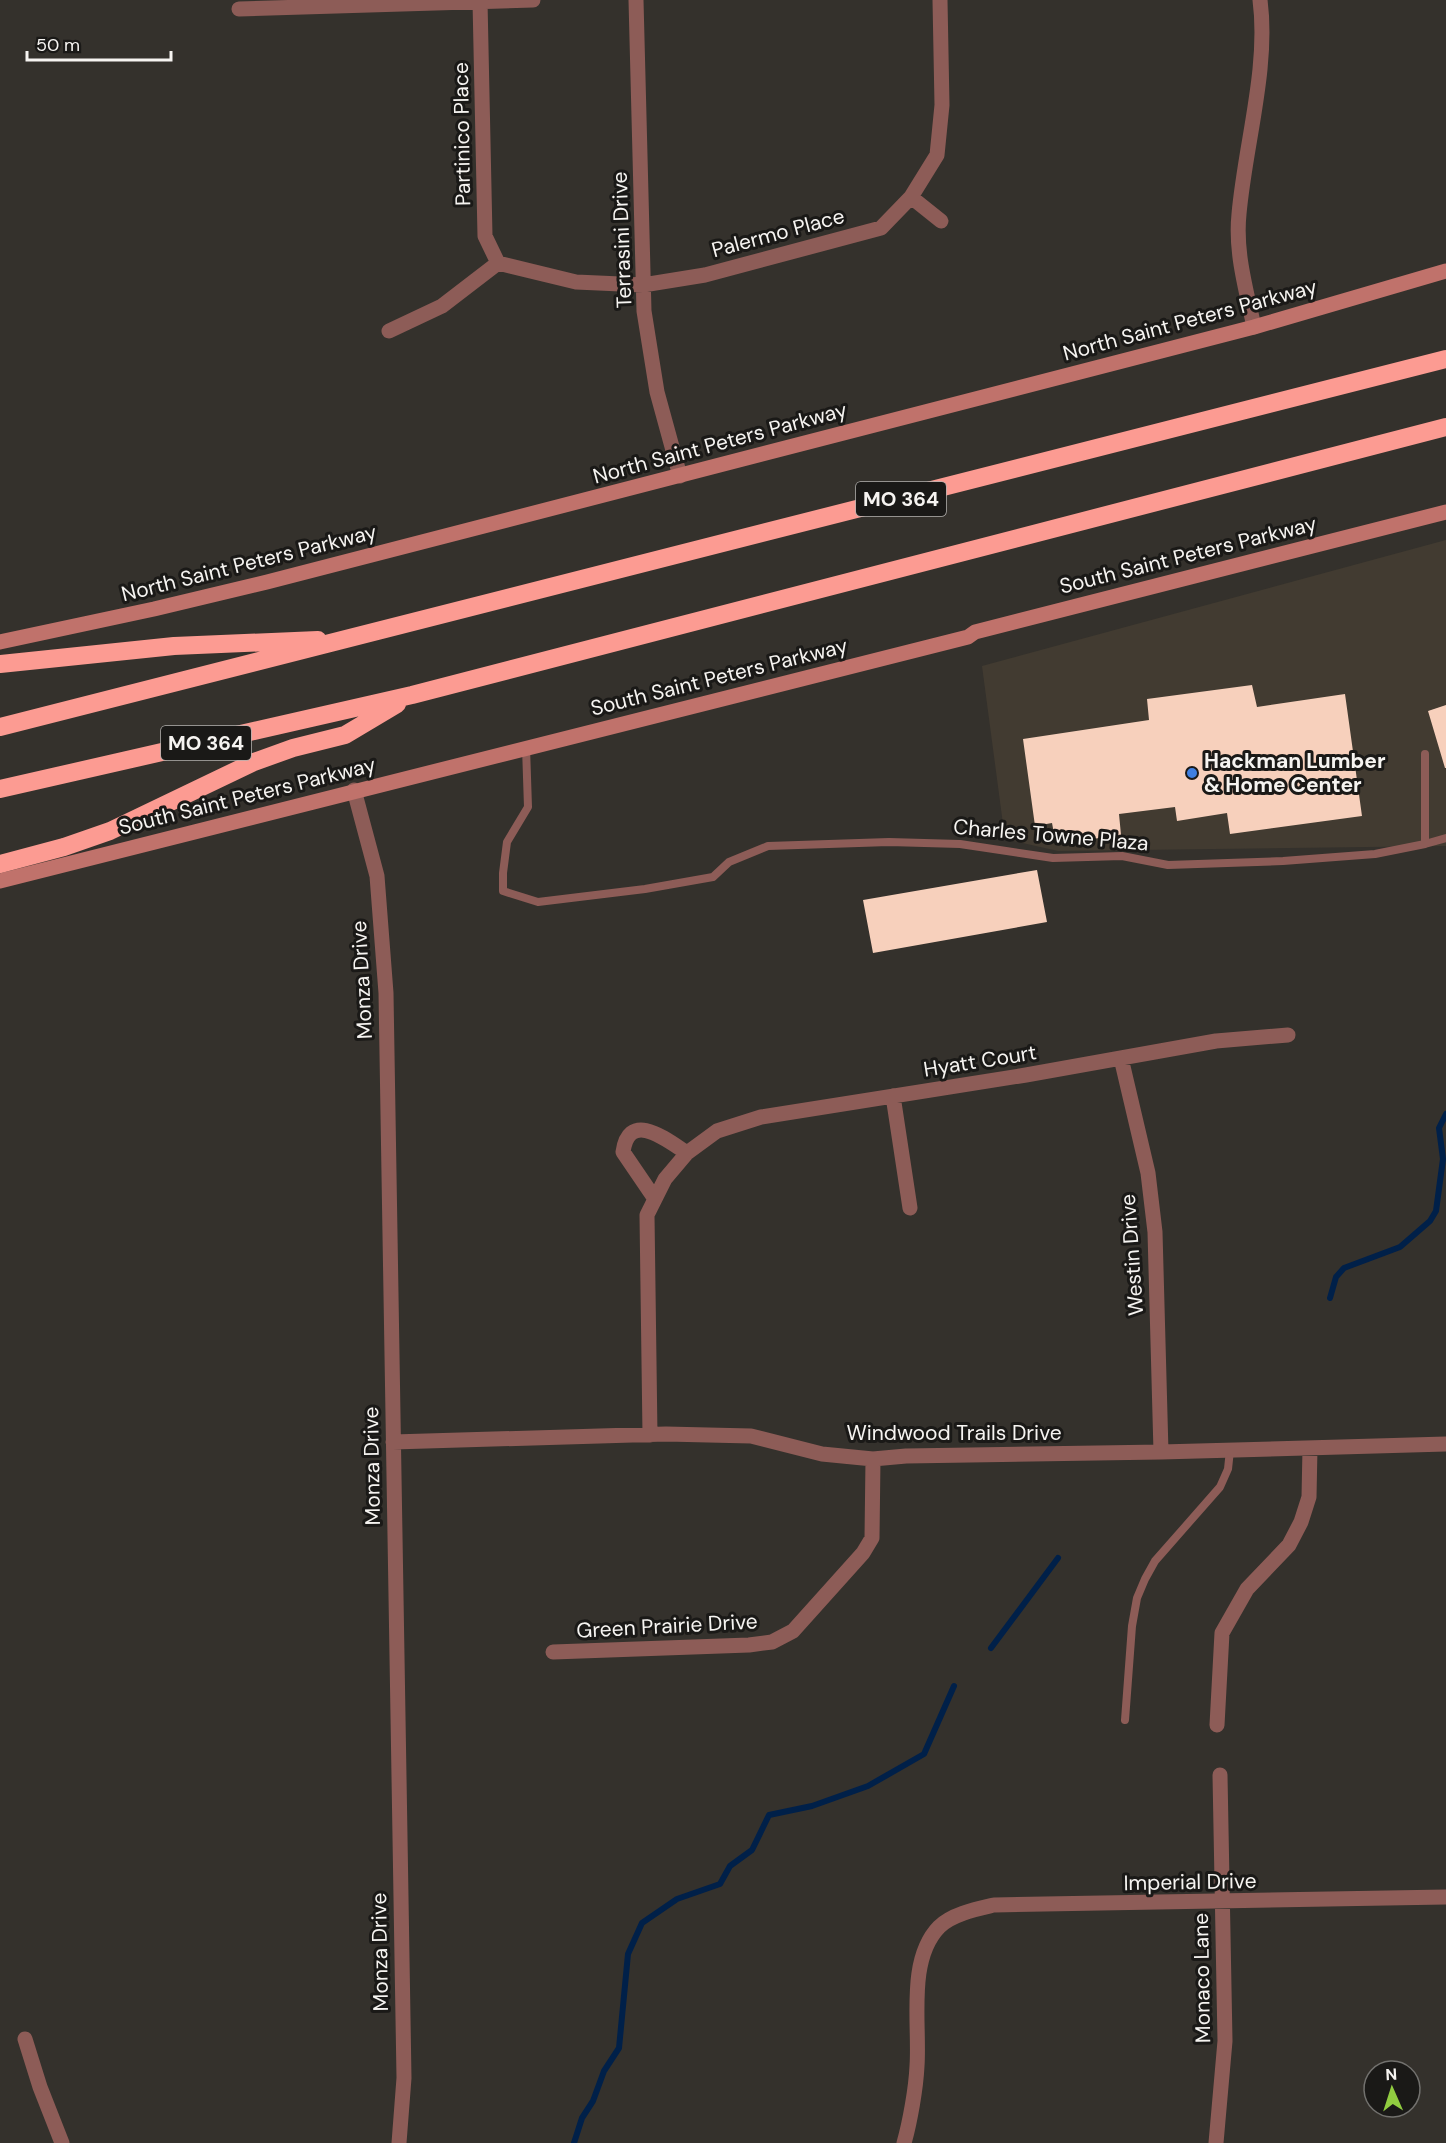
<svg xmlns="http://www.w3.org/2000/svg" width="1446" height="2143" font-family="'DM Sans',sans-serif">
	<rect width="100%" height="100%" fill="#34312c"/>
	<path fill="#423b31" d="M 1446,540 L 1446,846 L 1058,851 L 1005,839 L 982,666 Z"/>
	<g fill="none" stroke-linecap="round" stroke-linejoin="round">
		<path stroke="#002049" stroke-width="6" d="M 1330,1298 L 1336,1277 L 1344,1268 L 1400,1247 L 1430,1221 L 1436,1211 L 1443,1159 L 1439,1128 L 1446,1114
			M 991,1648 L 1058,1558
			M 574,2143 L 582,2118 L 593,2101 L 604,2071 L 619,2048 L 628,1954 L 642,1923 L 677,1899 L 720,1884 L 730,1866 L 752,1850 L 769,1815 L 812,1806 L 868,1786 L 924,1754 L 954,1686"/>
	</g>
	<path fill="#f7d0bc" d="M 1252,685 L 1257,707 L 1345,694 L 1362,816 L 1230,834 L 1227,813 L 1177,821 L 1175,807 L 1119,814 L 1121,835 L 1056,844 L 1052,823 L 1035,826 L 1023,739 L 1149,720 L 1147,699 Z
		M 1446,705 L 1446,768 L 1445,768 L 1428,711 Z
		M 1037,870 L 1047,922 L 873,953 L 863,900 Z"/>
	<g fill="none" stroke-linecap="round" stroke-linejoin="round">
		<path stroke="#8d5c57" stroke-width="8" d="M 526,747 L 528,807 L 507,842 L 503,873 L 503,891 L 538,902 L 645,889 L 713,877 L 729,862 L 768,846 L 889,842 L 960,844 L 1053,858 L 1122,856 L 1168,865 L 1283,861 L 1375,854 L 1425,844 L 1425,754
			M 1425,844 L 1446,838
			M 1125,1720 L 1132,1626 L 1137,1598 L 1145,1579 L 1155,1561 L 1220,1487 L 1228,1469 L 1230,1450"/>
		<path stroke="#8d5c57" stroke-width="15" d="M 636,0 L 644,311 L 657,392 L 680,476
			M 480,1 L 485,236 L 498,263 L 576,282 L 643,285 L 705,275 L 881,228 L 911,197 L 937,155 L 942,105 L 940,0
			M 239,9 L 533,0
			M 911,197 L 941,221
			M 1254,327 C 1246,289 1235,252 1239,214 C 1245,145 1269,68 1260,0
			M 389,331 L 442,306 L 498,263
			M 354,790 L 377,876 L 386,993 L 404,2078 L 399,2143
			M 1121,1058 L 1148,1173 L 1155,1232 L 1161,1452
			M 893,1096 L 910,1208
			M 655,1199 L 623,1152 C 629,1109 667,1140 687,1153
			M 650,1435 L 647,1215 L 665,1179 L 687,1153 L 717,1131 L 761,1117 L 1026,1075 L 1216,1041 L 1288,1035
			M 393,1442 L 666,1434 L 751,1436 L 822,1454 L 873,1459 L 906,1456 L 1161,1452 L 1446,1444
			M 553,1652 L 749,1645 L 772,1642 L 793,1631 L 863,1553 L 872,1538 L 873,1459
			M 1217,1725 L 1222,1633 L 1247,1589 L 1289,1545 L 1301,1522 L 1309,1497 L 1310,1448
			M 25,2039 L 40,2087 L 62,2143
			M 904,2143 C 910,2122 916,2088 917,2066 C 920,2024 907,1960 939,1927 C 952,1914 977,1909 994,1905 L 1446,1897
			M 1216,2143 L 1225,2041 L 1220,1775"/>
		<path stroke="#c0726b" stroke-width="15" d="M 0,642 L 154,609 L 267,582 L 1254,327 L 1446,271
			M 0,881 L 968,637 L 975,632 L 1446,512"/>
		<path stroke="#fc9b92" stroke-width="18" d="M 0,664 L 174,646 L 318,640
			M 0,727 L 1446,359
			M 0,789 L 412,695 L 1446,427
			M 0,864 L 64,847 L 110,831 L 254,762 L 293,748 L 345,735 L 397,704"/>
	</g>
	<circle fill="#3f7fe0" stroke="#1a1917" stroke-width="2" cx="1192" cy="773" r="6"/>
	<g text-anchor="middle" stroke-width="6" stroke-linejoin="round" paint-order="stroke">
		<g fill="#1a1917" stroke="#b4b2b0" stroke-width="1.5">
			<rect x="856" y="482" width="90" height="34" rx="4.5"/>
			<rect x="161" y="726" width="90" height="34" rx="4.5"/>
		</g>
		<g font-size="20" font-weight="bold" fill="#f6f4f1">
			<text x="901" y="506">MO 364</text>
			<text x="206" y="750">MO 364</text>
		</g>
		<g font-size="21" fill="#f6f4f1" stroke="#1a1917">
			<text transform="translate(462 134) rotate(-91)" y="7">Partinico Place</text>
			<text transform="translate(778 233) rotate(-15)" y="7">Palermo Place</text>
			<text transform="translate(622 240) rotate(-92)" y="7">Terrasini Drive</text>
			<text transform="translate(1190 320) rotate(-15)" y="7">North Saint Peters Parkway</text>
			<text transform="translate(720 443) rotate(-15)" y="7">North Saint Peters Parkway</text>
			<text transform="translate(1188 555) rotate(-14)" y="7">South Saint Peters Parkway</text>
			<text transform="translate(249 563) rotate(-14)" y="7">North Saint Peters Parkway</text>
			<text transform="translate(719 677) rotate(-14)" y="7">South Saint Peters Parkway</text>
			<text transform="translate(247 796) rotate(-14)" y="7">South Saint Peters Parkway</text>
			<text transform="translate(1051 835) rotate(5)" y="7">Charles Towne Plaza</text>
			<text transform="translate(362 980) rotate(-93)" y="7">Monza Drive</text>
			<text transform="translate(980 1061) rotate(-9)" y="7">Hyatt Court</text>
			<text transform="translate(1132 1255) rotate(-94)" y="7">Westin Drive</text>
			<text x="954" y="1440">Windwood Trails Drive</text>
			<text transform="translate(372 1466) rotate(-91)" y="7">Monza Drive</text>
			<text transform="translate(667 1626) rotate(-3)" y="7">Green Prairie Drive</text>
			<text transform="translate(1190 1882) rotate(-1)" y="7">Imperial Drive</text>
			<text transform="translate(380 1952) rotate(-91)" y="7">Monza Drive</text>
			<text transform="translate(1202 1978) rotate(-91)" y="7">Monaco Lane</text>
		</g>
		<g font-size="21" font-weight="bold" fill="#f6f4f1" stroke="#1a1917" text-anchor="start">
			<text x="1204" y="768">Hackman Lumber<tspan x="1204" dy="24">&amp; Home Center</tspan></text>
		</g>
	</g>
	<g transform="translate(1392 2089) rotate(357)"><circle r="28" fill="#1a1917" stroke="#72716e" stroke-width="1.5"/>
	<path d="M0-4.5L10 22L0 15L-10 22Z" fill="#91cd40"/>
	<text y="-9" font-size="16" font-weight="bold" text-anchor="middle" fill="#f6f4f1">N</text>
	</g>
	<path d="M27 51v9h144v-9" fill="none" stroke="#f6f4f1" stroke-width="3"/>
	<text x="36" y="51" font-size="18" fill="#f6f4f1" stroke="#1a1917" stroke-width="4.5" paint-order="stroke">50 m</text>
</svg>
